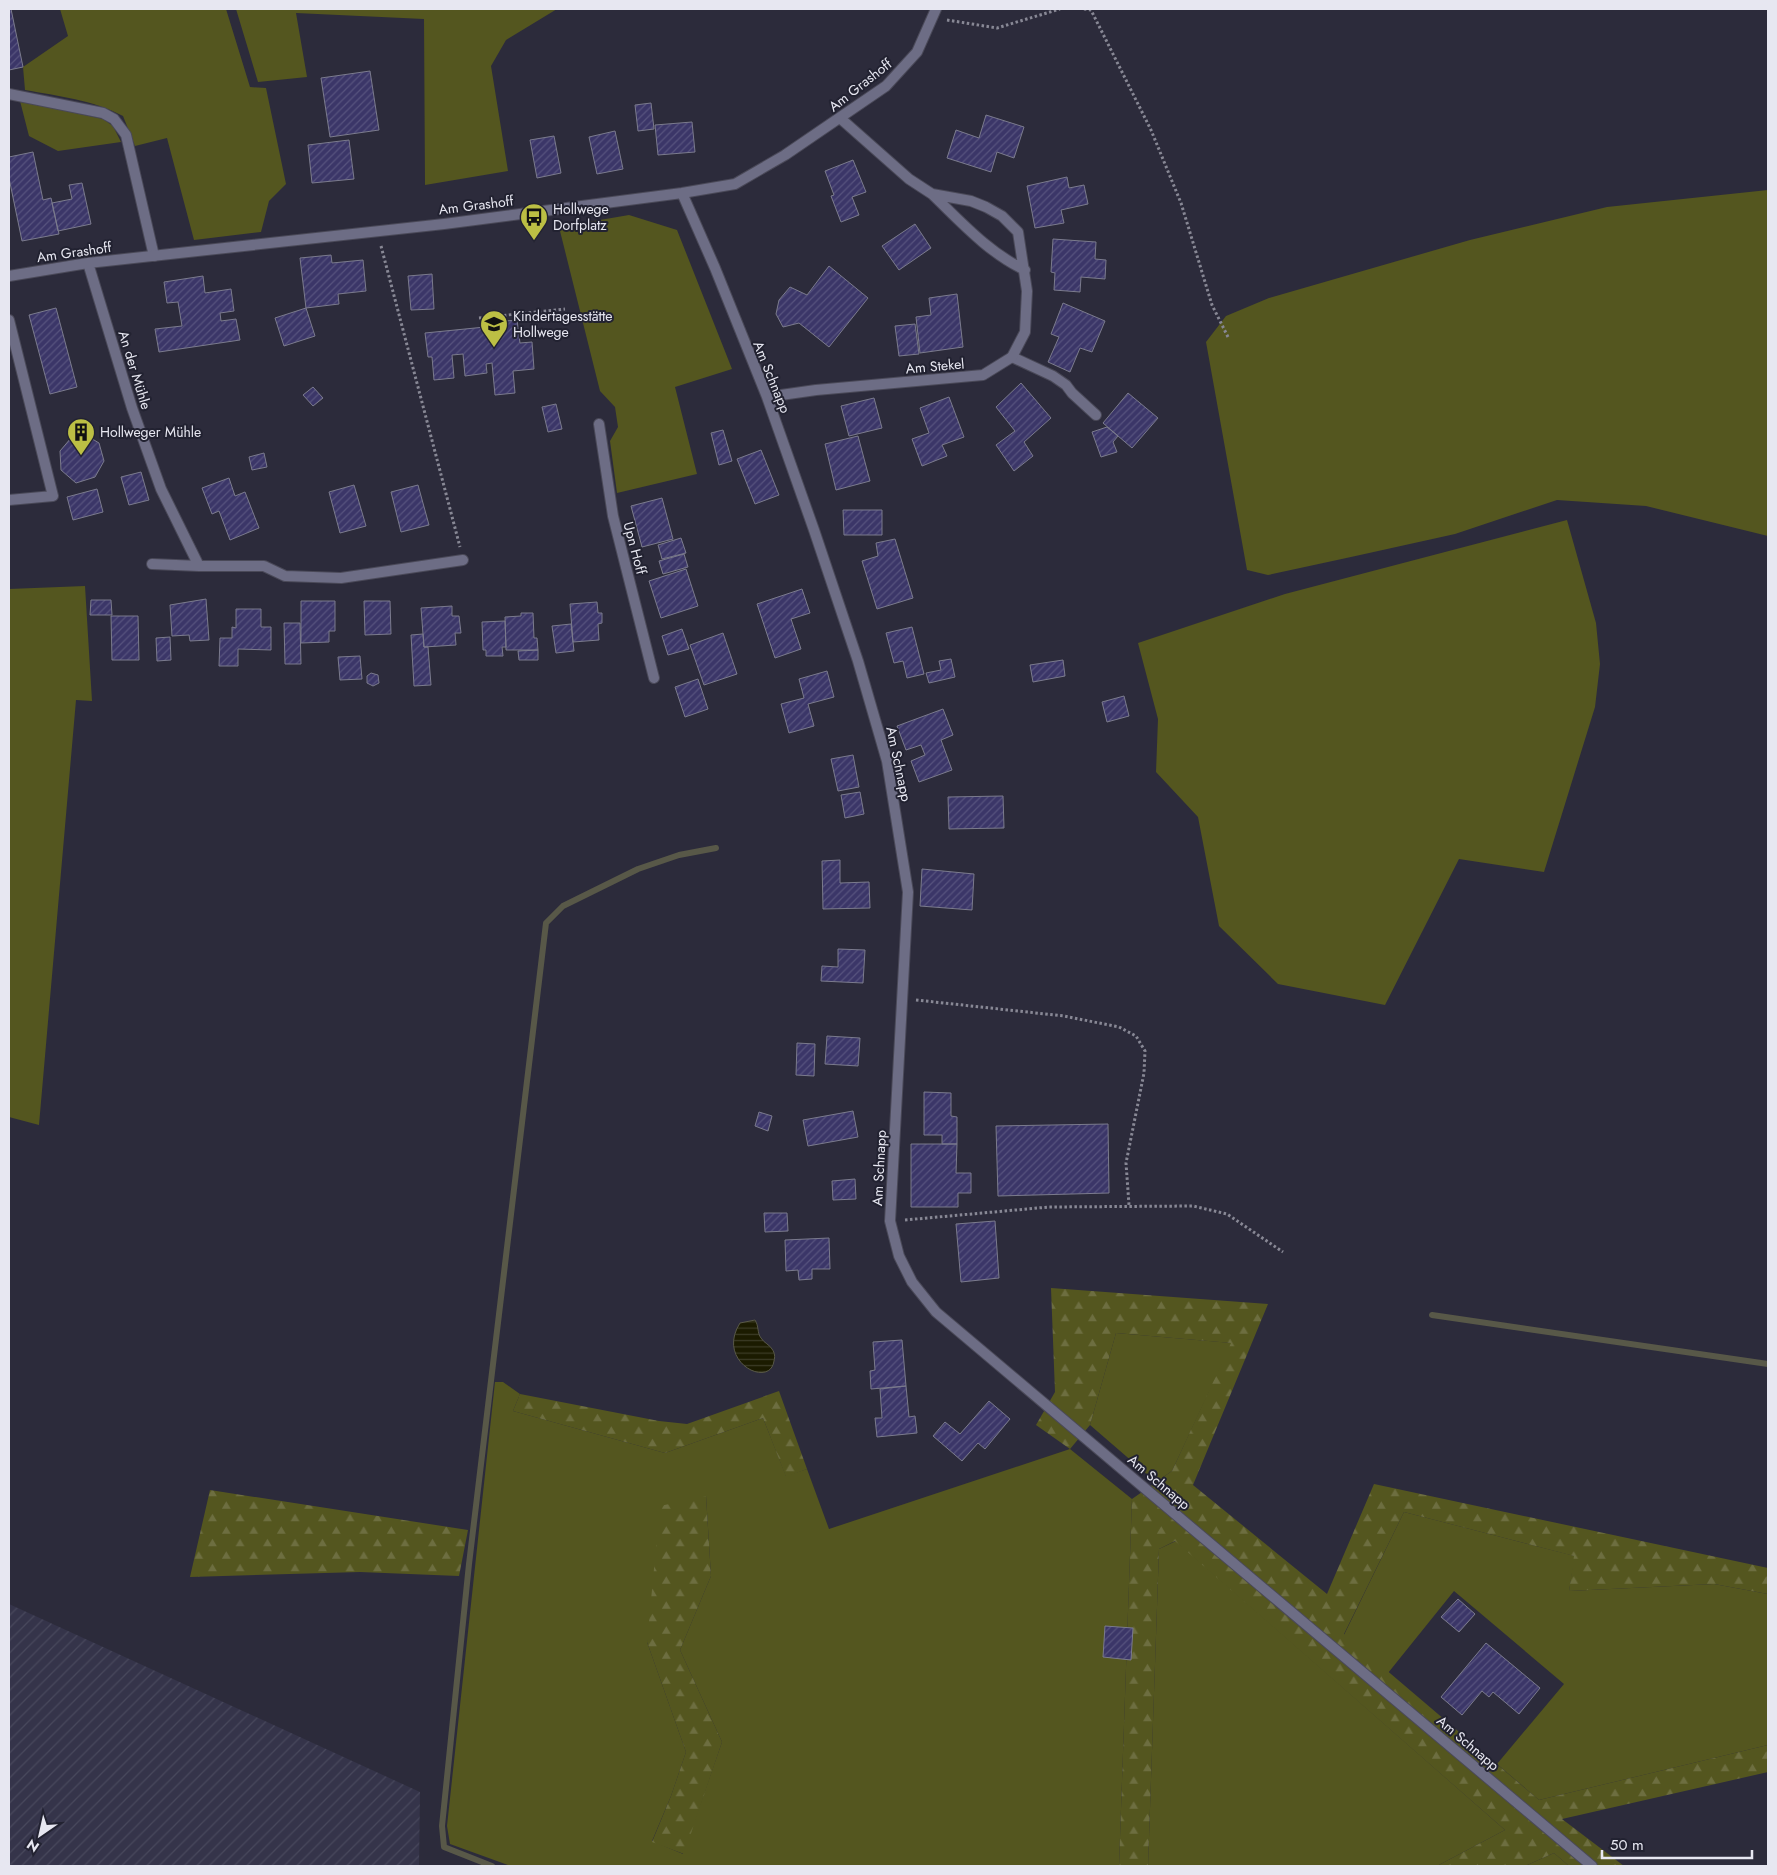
<svg xmlns="http://www.w3.org/2000/svg" width="1777" height="1875" font-family="Jost,sans-serif">
	<defs>
		<pattern id="industrial-furrows" width="10" height="10" patternUnits="userSpaceOnUse" patternTransform="scale(1.25)"><rect width="10" height="10" fill="#35344a"/><path d="M-1 1l2-2M0 10L10 0M9 11l2-2" fill="none" stroke="#48485c"/></pattern>
		<pattern id="forest-firs" width="22" height="20" patternUnits="userSpaceOnUse" patternTransform="scale(1.25)"><rect width="22" height="20" fill="#54561f"/><path d="M5 1l3.5 6h-7zM16 11l3.5 6h-7z" fill="#6d6e40"/></pattern>
		<pattern id="water-rules" width="6" height="5" patternUnits="userSpaceOnUse" patternTransform="scale(1.25)"><rect width="6" height="5" fill="#1b1b00"/><path d="M0 2.5h6" fill="none" stroke="#3c3c26"/></pattern>
		<pattern id="building-hatch" width="6" height="6" patternUnits="userSpaceOnUse" patternTransform="scale(1.25)"><rect width="6" height="6" fill="#3b3668"/><path d="M-1 1l2-2M0 6l6-6M5 7l2-2" fill="none" stroke="#57537e"/></pattern>
	</defs>
	<rect width="100%" height="100%" fill="#2c2b3b"/>
	<path fill="url(#industrial-furrows)" d="M 9,1604 L 420,1792 L 419,1866 L 9,1866 Z"/>
	<path fill="#54561f" fill-rule="evenodd" d="M 60,9 L 226,9 L 250,87 L 266,88 L 286,184 L 269,201 L 261,232 L 194,240 L 167,138 L 135,146 L 123,116 C 93,100 58,96 25,90 L 23,67 L 68,36 Z
		M 236,9 L 557,9 L 506,40 L 491,66 L 508,171 L 425,185 L 424,19 L 296,13 L 307,77 L 258,82 Z
		M 20,101 L 103,119 L 113,126 L 121,142 L 58,151 L 29,136 Z
		M 1768,190 L 1768,536 L 1646,506 L 1557,500 L 1455,534 L 1351,557 L 1268,575 L 1247,570 L 1206,342 L 1226,316 L 1269,298 L 1470,240 L 1607,207 Z
		M 629,215 L 677,230 L 732,369 L 675,387 L 697,474 L 617,493 L 610,441 L 618,427 L 615,407 L 600,391 L 559,227 Z
		M 1567,520 L 1596,623 L 1600,664 L 1595,707 L 1544,872 L 1459,859 L 1385,1005 L 1278,984 L 1219,926 L 1198,817 L 1156,772 L 1158,719 L 1138,643 L 1285,594 Z
		M 85,586 L 92,701 L 76,700 L 39,1125 L 9,1117 L 9,589 Z
		M 1116,1333 L 1232,1343 L 1172,1471 L 1156,1482 L 1090,1425 Z
		M 495,1382 L 503,1382 L 520,1394 L 513,1411 L 665,1453 L 763,1418 L 786,1476 L 807,1469 L 829,1529 L 1070,1449 L 1132,1499 L 1119,1866 L 511,1866 L 450,1844 L 447,1826 ZM 706,1496 L 711,1576 L 680,1650 L 722,1742 L 683,1854 L 652,1841 L 671,1796 L 686,1752 L 647,1642 Z
		M 1404,1512 L 1575,1556 L 1569,1591 L 1714,1584 L 1768,1594 L 1768,1745 L 1539,1800 L 1497,1764 L 1564,1684 L 1454,1591 L 1388,1673 L 1344,1635 Z
		M 1176,1541 L 1505,1830 L 1437,1866 L 1148,1866 L 1159,1549 Z
		M 1554,1853 L 1569,1866 L 1525,1866 Z"/>
	<path fill="url(#forest-firs)" d="M 1051,1288 L 1268,1304 L 1193,1485 L 1327,1594 L 1374,1484 L 1768,1568 L 1768,1594 L 1714,1584 L 1569,1591 L 1574,1556 L 1404,1512 L 1344,1634 L 1539,1800 L 1768,1745 L 1768,1772 L 1562,1819 L 1624,1866 L 1569,1866 L 1554,1853 L 1525,1866 L 1437,1866 L 1505,1830 L 1175,1541 L 1159,1549 L 1148,1866 L 1119,1866 L 1132,1499 L 1172,1471 L 1231,1343 L 1116,1333 L 1090,1425 L 1070,1449 L 1036,1425 L 1055,1392 Z
		M 779,1391 L 807,1469 L 786,1477 L 763,1418 L 665,1453 L 513,1411 L 520,1394 L 659,1421 L 687,1424 Z
		M 210,1490 L 468,1530 L 459,1576 L 360,1572 L 190,1577 Z
		M 706,1496 L 711,1576 L 680,1650 L 722,1742 L 684,1854 L 652,1842 L 671,1796 L 686,1752 L 647,1642 L 660,1506 Z"/>
	<path fill="url(#water-rules)" stroke="#585848" d="M 755,1320 C 759,1326 757,1333 761,1338 C 764,1343 770,1345 772,1349 C 775,1353 775,1357 774,1361 C 770,1389 715,1362 740,1323 Z"/>
	<g fill="none" stroke-linecap="round" stroke-linejoin="round">
		<path stroke="#585848" stroke-width="6" d="M 1432,1315 L 1768,1364
			M 492,1866 L 444,1847 L 442,1826 L 469,1564 L 546,923 L 563,906 L 638,869 L 679,855 L 716,848"/>
	</g>
	<path fill="url(#building-hatch)" stroke="#7b7b8d" d="M 9,9 L 11,9 L 23,67 L 9,70 Z
		M 370,71 L 379,130 L 330,137 L 321,78 Z
		M 651,103 L 654,129 L 638,131 L 635,105 Z
		M 986,115 L 1024,127 L 1014,158 L 997,152 L 991,172 L 947,158 L 956,130 L 979,138 Z
		M 692,122 L 695,152 L 658,155 L 655,125 Z
		M 615,131 L 623,169 L 597,174 L 589,137 Z
		M 554,136 L 561,173 L 537,178 L 530,140 Z
		M 349,140 L 354,179 L 312,183 L 308,145 Z
		M 33,152 L 43,200 L 51,198 L 59,234 L 22,241 L 9,178 L 9,157 Z
		M 853,160 L 866,192 L 852,197 L 859,215 L 841,222 L 831,196 L 834,195 L 825,171 Z
		M 1067,177 L 1069,188 L 1084,185 L 1088,204 L 1061,210 L 1064,223 L 1035,228 L 1027,186 Z
		M 82,183 L 91,224 L 58,231 L 52,203 L 72,199 L 69,185 Z
		M 915,224 L 931,248 L 899,270 L 882,246 Z
		M 1053,239 L 1096,242 L 1095,259 L 1106,260 L 1105,279 L 1081,277 L 1080,292 L 1054,290 L 1055,273 L 1051,272 Z
		M 331,255 L 332,263 L 363,260 L 366,291 L 338,294 L 339,304 L 306,308 L 300,258 Z
		M 829,266 L 868,298 L 829,347 L 799,323 L 783,327 L 776,314 L 779,300 L 790,287 L 807,295 Z
		M 432,274 L 434,309 L 411,310 L 408,276 Z
		M 203,276 L 205,293 L 231,289 L 234,311 L 220,313 L 221,321 L 236,319 L 240,340 L 159,352 L 155,329 L 182,326 L 178,302 L 167,303 L 164,282 Z
		M 957,294 L 963,347 L 920,353 L 916,317 L 931,315 L 929,298 Z
		M 1063,303 L 1105,321 L 1092,352 L 1080,348 L 1070,372 L 1048,362 L 1059,337 L 1051,334 Z
		M 56,308 L 77,387 L 50,394 L 29,315 Z
		M 306,308 L 315,336 L 284,346 L 275,318 Z
		M 517,320 L 520,343 L 532,342 L 534,369 L 513,371 L 515,393 L 495,395 L 492,363 L 486,364 L 487,373 L 465,376 L 463,354 L 452,355 L 454,378 L 434,380 L 432,357 L 428,357 L 425,333 L 495,326 L 494,322 Z
		M 915,324 L 919,354 L 899,356 L 895,326 Z
		M 1021,383 L 1051,418 L 1024,442 L 1033,456 L 1014,471 L 996,445 L 1015,431 L 996,407 Z
		M 313,387 L 323,398 L 313,406 L 303,395 Z
		M 1128,393 L 1158,418 L 1132,448 L 1103,423 Z
		M 949,397 L 964,437 L 942,445 L 947,456 L 922,466 L 912,439 L 929,433 L 920,408 Z
		M 874,398 L 882,428 L 849,436 L 841,406 Z
		M 556,404 L 562,429 L 548,432 L 542,407 Z
		M 1107,427 L 1118,436 L 1113,442 L 1117,452 L 1101,457 L 1092,432 Z
		M 723,430 L 732,461 L 719,465 L 711,433 Z
		M 84,434 L 99,443 L 104,461 L 95,477 L 76,483 L 61,470 L 60,451 L 71,438 Z
		M 858,436 L 870,481 L 836,490 L 825,444 Z
		M 761,450 L 779,495 L 755,504 L 737,459 Z
		M 264,453 L 267,467 L 252,470 L 249,457 Z
		M 141,472 L 149,500 L 129,505 L 121,477 Z
		M 229,478 L 235,496 L 245,492 L 259,528 L 230,540 L 219,511 L 212,514 L 202,488 Z
		M 354,485 L 366,526 L 340,533 L 329,492 Z
		M 418,485 L 429,525 L 401,532 L 391,492 Z
		M 97,489 L 103,512 L 73,520 L 67,497 Z
		M 662,498 L 673,539 L 642,547 L 631,506 Z
		M 843,510 L 882,510 L 882,535 L 844,535 Z
		M 681,538 L 686,553 L 662,559 L 658,545 Z
		M 895,539 L 913,598 L 877,609 L 862,561 L 878,556 L 876,543 Z
		M 684,554 L 688,567 L 663,574 L 659,561 Z
		M 686,569 L 698,606 L 661,618 L 649,581 Z
		M 802,589 L 810,613 L 791,619 L 801,649 L 775,658 L 757,604 Z
		M 206,599 L 209,640 L 190,641 L 189,635 L 172,636 L 170,605 Z
		M 91,600 L 111,600 L 112,615 L 90,615 Z
		M 301,601 L 335,601 L 335,631 L 329,631 L 329,642 L 301,643 Z
		M 364,601 L 390,601 L 391,634 L 365,635 Z
		M 597,602 L 598,613 L 602,613 L 602,623 L 598,624 L 599,640 L 573,642 L 570,604 Z
		M 452,606 L 452,616 L 459,616 L 461,633 L 455,633 L 456,645 L 424,647 L 421,608 Z
		M 236,609 L 261,609 L 261,627 L 271,627 L 271,650 L 238,649 L 238,666 L 219,666 L 220,638 L 232,638 L 232,627 L 236,628 Z
		M 521,613 L 533,613 L 534,638 L 537,638 L 538,650 L 506,650 L 505,617 L 521,616 Z
		M 111,616 L 138,616 L 139,660 L 112,660 Z
		M 505,621 L 506,647 L 502,647 L 503,656 L 486,656 L 486,650 L 483,650 L 482,622 Z
		M 284,623 L 300,623 L 301,664 L 285,664 Z
		M 571,624 L 574,651 L 556,653 L 552,626 Z
		M 912,627 L 924,674 L 907,678 L 903,661 L 894,663 L 886,633 Z
		M 682,629 L 689,649 L 668,655 L 662,636 Z
		M 723,633 L 737,674 L 704,685 L 690,645 Z
		M 423,634 L 424,647 L 428,647 L 431,685 L 414,686 L 411,635 Z
		M 170,637 L 171,660 L 157,661 L 156,638 Z
		M 538,650 L 538,660 L 519,660 L 518,651 Z
		M 360,656 L 362,679 L 340,680 L 338,657 Z
		M 951,659 L 955,677 L 929,683 L 926,673 L 941,670 L 939,661 Z
		M 1063,660 L 1065,676 L 1033,682 L 1030,665 Z
		M 827,671 L 834,697 L 808,704 L 814,726 L 789,733 L 781,704 L 804,698 L 799,679 Z
		M 371,673 L 378,675 L 379,683 L 373,686 L 367,683 L 367,676 Z
		M 698,679 L 708,709 L 685,717 L 675,687 Z
		M 1124,696 L 1129,716 L 1107,722 L 1102,702 Z
		M 943,709 L 953,735 L 941,740 L 952,770 L 919,782 L 911,761 L 925,755 L 921,745 L 906,750 L 897,726 Z
		M 853,755 L 859,787 L 838,791 L 831,759 Z
		M 860,792 L 864,814 L 845,818 L 841,795 Z
		M 1003,796 L 1004,828 L 949,829 L 948,797 Z
		M 840,860 L 840,883 L 869,882 L 870,908 L 823,909 L 822,861 Z
		M 922,869 L 974,874 L 972,910 L 920,906 Z
		M 838,949 L 865,950 L 863,983 L 821,981 L 822,966 L 838,967 Z
		M 827,1036 L 860,1038 L 858,1066 L 825,1064 Z
		M 797,1043 L 815,1044 L 814,1076 L 796,1075 Z
		M 924,1092 L 951,1093 L 951,1116 L 957,1117 L 957,1144 L 942,1144 L 942,1135 L 924,1135 Z
		M 853,1111 L 858,1137 L 808,1146 L 803,1120 Z
		M 759,1112 L 772,1116 L 768,1131 L 755,1126 Z
		M 1108,1124 L 1109,1193 L 998,1196 L 996,1126 Z
		M 911,1144 L 957,1144 L 956,1173 L 971,1173 L 971,1193 L 958,1193 L 958,1207 L 911,1207 Z
		M 855,1179 L 856,1199 L 833,1200 L 832,1181 Z
		M 764,1213 L 787,1213 L 788,1231 L 765,1232 Z
		M 995,1221 L 999,1278 L 961,1282 L 956,1224 Z
		M 829,1238 L 830,1269 L 812,1269 L 812,1279 L 799,1280 L 798,1270 L 786,1271 L 785,1240 Z
		M 902,1340 L 906,1386 L 871,1389 L 870,1371 L 875,1370 L 873,1342 Z
		M 906,1386 L 909,1417 L 915,1416 L 917,1433 L 877,1437 L 875,1418 L 882,1418 L 880,1389 Z
		M 989,1401 L 1010,1419 L 985,1449 L 978,1443 L 962,1461 L 933,1436 L 945,1422 L 960,1434 Z
		M 1458,1599 L 1475,1614 L 1459,1632 L 1441,1617 Z
		M 1105,1626 L 1133,1628 L 1131,1660 L 1103,1657 Z
		M 1486,1643 L 1540,1688 L 1519,1714 L 1493,1692 L 1489,1697 L 1482,1691 L 1462,1715 L 1441,1697 Z"/>
	<g fill="none" stroke-linecap="round" stroke-linejoin="round">
		<g stroke="#4a4958" stroke-width="12">
			<path id="service" d="M 9,94 L 103,113 L 114,119 L 126,135 L 154,256
				M 9,320 L 53,496 L 9,500
				M 1012,357 L 1053,376 L 1066,385 L 1072,393 L 1096,415"/>
		</g>
		<g stroke="#4a4958" stroke-width="12">
			<path id="minor" d="M 682,193 L 715,268 L 767,397 L 814,530 L 858,661 L 887,761 L 908,892 L 890,1221 L 899,1256 L 912,1282 L 936,1312 L 1592,1866
				M 933,195 C 961,222 989,253 1025,270
				M 88,263 L 132,408 L 161,489 L 199,566 L 264,566 L 285,576 L 341,578 L 463,560
				M 9,276 L 88,263 L 444,224 L 682,193 L 735,184 L 785,155 L 886,86 L 917,52 L 936,9
				M 767,397 L 816,390 L 983,375 L 1012,357 L 1025,332 L 1027,291 L 1018,232 L 1002,216 L 986,207 L 971,201 L 932,194 L 909,179 L 840,118
				M 599,424 L 613,516 L 654,678
				M 152,564 L 199,566"/>
		</g>
		<path stroke="#888895" stroke-width="3" stroke-dasharray="2.5 2.5" stroke-linecap="butt" d="M 1084,9 L 1091,10 L 1151,130 L 1181,203 L 1212,305 L 1228,337
			M 947,20 L 997,28 L 1060,9
			M 381,246 L 460,547
			M 479,318 L 565,309
			M 916,1000 L 1064,1016 L 1119,1027 L 1136,1036 L 1145,1051 L 1144,1073 L 1126,1163 L 1129,1205
			M 905,1220 L 1049,1207 L 1193,1206 L 1227,1214 L 1283,1252"/>
		<use href="#service" stroke="#6d6d85" stroke-width="10"/>
		<use href="#minor" stroke="#6d6d85" stroke-width="10"/>
	</g>
	<defs>
		<g id="bus-pin" transform="scale(1.4375)"><path d="M0 17L-7.5 6A9.5 9.5 0 1 1 7.5 6Z" fill="#bcbf44" stroke="#222231"/><path d="M-5-6H5V4H4V6H2V4H-2V6H-4V4H-5ZM-3.5-4V0h7V-4ZM-3.5 1.2v1.5H-2V1.2ZM2 1.2v1.5H3.5V1.2Z" fill="#111"/></g>
		<g id="school-pin" transform="scale(1.4375)"><path d="M0 17L-7.5 6A9.5 9.5 0 1 1 7.5 6Z" fill="#bcbf44" stroke="#222231"/><path d="M0-5L7-2L0 1L-7-2ZM-4 1L0 2.5L4 1V4Q0 6-4 4Z" fill="#111"/></g>
		<g id="building-pin" transform="scale(1.4375)"><path d="M0 17L-7.5 6A9.5 9.5 0 1 1 7.5 6Z" fill="#bcbf44" stroke="#222231"/><path d="M-4-6H4V6H1V3H-1V6H-4ZM-2.5-4.3h1.7v1.8h-1.7ZM.8-4.3h1.7v1.8H.8ZM-2.5-1h1.7V.8h-1.7ZM.8-1h1.7V.8H.8Z" fill="#111"/></g>
	</defs>
	<g fill-rule="evenodd">
		<use href="#bus-pin" x="534" y="217"/>
		<use href="#school-pin" x="494" y="324"/>
		<use href="#building-pin" x="81" y="432"/>
	</g>
	<g text-anchor="middle" stroke-width="4" stroke-linejoin="round" paint-order="stroke">
		<g font-size="14" fill="#e7e7f1" stroke="#222231">
			<text transform="translate(860 85) rotate(-38)" y="5">Am Grashoff</text>
			<text transform="translate(476 205) rotate(-7)" y="5">Am Grashoff</text>
			<text transform="translate(74 252) rotate(-8)" y="5">Am Grashoff</text>
			<text transform="translate(935 366) rotate(-5)" y="5">Am Stekel</text>
			<text transform="translate(135 370) rotate(73)" y="5">An der Mühle</text>
			<text transform="translate(772 377) rotate(68)" y="5">Am Schnapp</text>
			<text transform="translate(635 548) rotate(75)" y="5">Upn Hoff</text>
			<text transform="translate(899 764) rotate(78)" y="5">Am Schnapp</text>
			<text transform="translate(879 1168) rotate(-87)" y="5">Am Schnapp</text>
			<text transform="translate(1159 1482) rotate(40)" y="5">Am Schnapp</text>
			<text transform="translate(1468 1743) rotate(40)" y="5">Am Schnapp</text>
		</g>
		<g font-size="14" fill="#e7e7f1" stroke="#222231" text-anchor="start">
			<text x="553" y="214">Hollwege<tspan x="553" dy="16">Dorfplatz</tspan></text>
			<text x="513" y="321">Kindertagesstätte<tspan x="513" dy="16">Hollwege</tspan></text>
			<text x="100" y="437">Hollweger Mühle</text>
		</g>
	</g>
	<rect width="1777" height="1875" fill="none" stroke="#e7e7f1" stroke-width="20"/>
	<g transform="translate(40 1835) rotate(214)" stroke="#222231" stroke-width="4" paint-order="stroke">
	<path d="M0-4L9 19L0 12L-9 19Z" fill="#e7e7f1"/>
	<text y="-8" font-size="14" font-weight="bold" text-anchor="middle" fill="#e7e7f1">N</text>
	</g>
	<path d="M1602 1850v8h150v-8" fill="none" stroke="#e7e7f1" stroke-width="2.5"/>
	<text x="1610" y="1850" font-size="15" fill="#e7e7f1" stroke="#222231" stroke-width="4" paint-order="stroke">50 m</text>
</svg>
